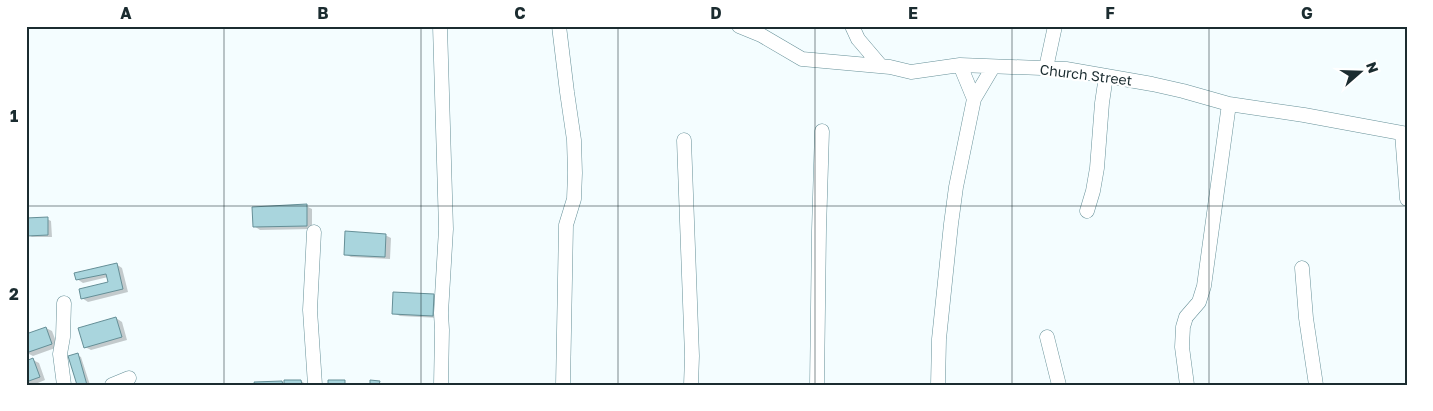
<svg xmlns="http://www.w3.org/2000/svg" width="1433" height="411" font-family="'Golos Text',sans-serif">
	<rect width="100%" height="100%" fill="#f4fdff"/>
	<path fill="#0003" d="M 306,206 L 312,209 L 312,229 L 260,230 L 254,226 Z
		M 47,219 L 51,221 L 52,237 L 32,237 L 28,235 Z
		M 385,235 L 391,238 L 390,259 L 351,257 L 345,254 Z
		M 116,264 L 122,268 L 128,292 L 88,302 L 82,298 L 109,283 L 108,277 L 83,283 L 77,279 Z
		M 395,293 L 434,295 L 440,298 L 439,318 L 400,316 L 394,313 Z
		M 116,318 L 122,322 L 127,340 L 91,350 L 85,347 Z
		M 46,328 L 52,331 L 58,347 L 33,356 L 27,353 Z
		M 77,355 L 81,357 L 90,385 L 78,385 Z
		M 33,360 L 39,363 L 45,380 L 33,385 L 26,385 L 26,362 Z
		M 301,381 L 307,385 L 256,385 L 282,382 L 286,384 Z"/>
	<path fill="#a9d5dd" stroke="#658f97" d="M 307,204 L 307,226 L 253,227 L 252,207 Z
		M 48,217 L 48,235 L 27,236 L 26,218 Z
		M 345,231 L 386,234 L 385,257 L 344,255 Z
		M 117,263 L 123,289 L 81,299 L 79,289 L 108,282 L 106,274 L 76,280 L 74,273 Z
		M 393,292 L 434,294 L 433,316 L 392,314 Z
		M 116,317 L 122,337 L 84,348 L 78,328 Z
		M 46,327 L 52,344 L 26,353 L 26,334 Z
		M 78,353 L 87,385 L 77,385 L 68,356 Z
		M 33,358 L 40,377 L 26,382 L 26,361 Z
		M 284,380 L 301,380 L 302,385 L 284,385 Z
		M 328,380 L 345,380 L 345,385 L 328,385 Z
		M 370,380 L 380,381 L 379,385 L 370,385 Z
		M 282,381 L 283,385 L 255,385 L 254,382 Z"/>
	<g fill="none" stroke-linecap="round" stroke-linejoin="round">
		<g stroke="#679199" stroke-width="15">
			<path id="minor" d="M 440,26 L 446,229 L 441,313 L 442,330 L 441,385
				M 559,26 L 567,92 L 574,140 L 575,173 L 574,199 L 566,225 L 563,385
				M 739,26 L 761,35 L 802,59 L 890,67 L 911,72 L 960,65 L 1066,69 L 1152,84 L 1183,91 L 1229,104 L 1304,115 L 1407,134
				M 852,26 L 858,39 L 881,66
				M 1046,68 L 1055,26
				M 974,99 L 993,67
				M 1402,133 L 1407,199
				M 684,140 L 692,356 L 691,385
				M 1087,211 L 1093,191 L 1097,168 L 1102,103 L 1106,76
				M 314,232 L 310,310 L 315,385
				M 1302,268 L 1306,318 L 1316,385
				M 64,303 L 63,337 L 60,354 L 64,385
				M 1047,337 L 1059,385
				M 112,385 L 129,378
				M 817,385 L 819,230 L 822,131
				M 938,385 L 939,339 L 951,224 L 956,187 L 974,99 L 960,65
				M 1187,385 L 1182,347 L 1183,327 L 1186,317 L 1199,302 L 1204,286 L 1229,104"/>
		</g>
		<use href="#minor" stroke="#fff" stroke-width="14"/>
	</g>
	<path fill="none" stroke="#1b2c30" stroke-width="1" stroke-opacity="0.55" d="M 224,26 L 224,385M 421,26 L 421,385M 618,26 L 618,385M 815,26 L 815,385M 1012,26 L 1012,385M 1209,26 L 1209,385M 26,206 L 1407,206"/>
	<g text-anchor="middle" stroke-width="4.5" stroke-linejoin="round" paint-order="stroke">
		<g font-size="14" fill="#1b2c30" stroke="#fff">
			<text transform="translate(1086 75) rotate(7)" y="5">Church Street</text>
		</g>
	</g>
	<rect width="1433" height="411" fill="none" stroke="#ffffff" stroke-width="55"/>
	<g transform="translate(1360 72) rotate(70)" stroke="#ffffff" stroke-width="4" paint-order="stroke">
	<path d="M0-4L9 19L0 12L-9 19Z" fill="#1b2c30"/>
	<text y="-8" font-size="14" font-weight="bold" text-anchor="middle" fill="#1b2c30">N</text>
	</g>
	<rect x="28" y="28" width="1378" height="356" fill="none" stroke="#1b2c30" stroke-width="2"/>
	<g font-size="16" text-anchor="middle" font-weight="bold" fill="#1b2c30">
		<text x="126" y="19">A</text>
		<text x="323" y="19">B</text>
		<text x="520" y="19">C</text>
		<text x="716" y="19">D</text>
		<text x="913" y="19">E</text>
		<text x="1110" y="19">F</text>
		<text x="1307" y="19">G</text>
		<text x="14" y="122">1</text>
		<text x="14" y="300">2</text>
	</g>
</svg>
